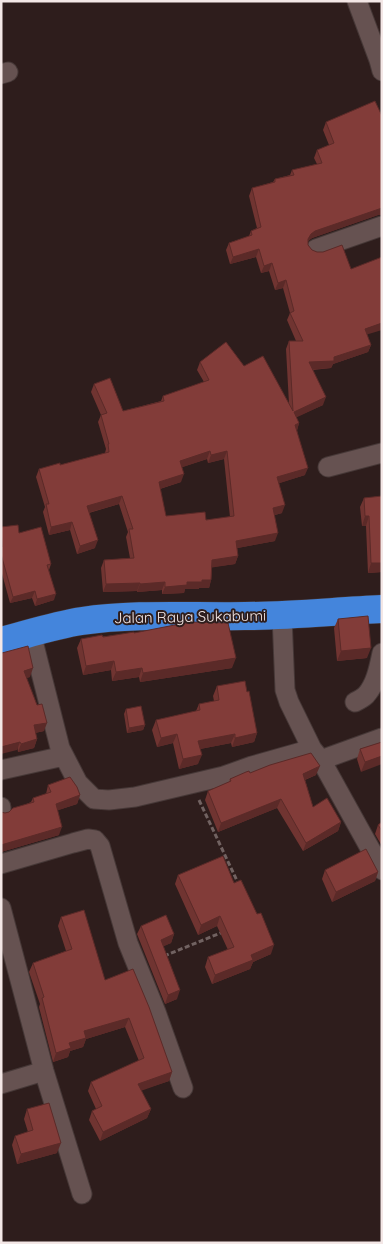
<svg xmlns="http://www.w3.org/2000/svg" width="383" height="1244" font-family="Quicksand,sans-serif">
	<rect width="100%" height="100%" fill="#2e1d1c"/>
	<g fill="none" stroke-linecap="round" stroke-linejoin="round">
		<g stroke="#463837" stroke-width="21">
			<path id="street" d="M 357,1 L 379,60 L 382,71
				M 1,74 L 8,72
				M 316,249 L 382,226
				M 328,467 L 382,453
				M 282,616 L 285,690 L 289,702 L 312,749 L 321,760 L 382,870
				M 31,633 L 60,748 L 78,783 L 94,799 L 109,800 L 135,797 L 224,776 L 252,766 L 312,749
				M 355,702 C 359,700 363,698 366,695 C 376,684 379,667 382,653
				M 321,760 L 382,738
				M 1,770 L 64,756
				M 1,807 L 1,810
				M 1,864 L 73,843 L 88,839 L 95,840 L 100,846 L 128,943 L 156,1012 L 183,1088
				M 1,908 L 44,1071 L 82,1194
				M 1,1084 L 44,1071"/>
		</g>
		<g stroke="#463837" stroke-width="29">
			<path id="highway" d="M 1,641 C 28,634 55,625 82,621 C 136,613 191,617 245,616 C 291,616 336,611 382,609"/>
		</g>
		<path stroke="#716261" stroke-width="3" stroke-dasharray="5 2.5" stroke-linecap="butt" d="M 199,800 L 239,885
			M 164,956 L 223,932"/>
		<use href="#street" stroke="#665251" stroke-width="19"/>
		<use href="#highway" stroke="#4485dc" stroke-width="28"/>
	</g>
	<path fill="#703431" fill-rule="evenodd" d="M 382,116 L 382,215 L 378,215 L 312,238 L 308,241 L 308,245 L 367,335 L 371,345 L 368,352 L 333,364 L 331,368 L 313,370 L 323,405 L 296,417 L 299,423 L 297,430 L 305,475 L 279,483 L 282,513 L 275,515 L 275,541 L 237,548 L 238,556 L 235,564 L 212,567 L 211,580 L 209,588 L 199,588 L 199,589 L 185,589 L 184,593 L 162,594 L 162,590 L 137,592 L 137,591 L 103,592 L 101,568 L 104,560 L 130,558 L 126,537 L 128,532 L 119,504 L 89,513 L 95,548 L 77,554 L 70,530 L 49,535 L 43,512 L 45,507 L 36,477 L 39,469 L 60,465 L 105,453 L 106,449 L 98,422 L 101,415 L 91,392 L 94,384 L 123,411 L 161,401 L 163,396 L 204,382 L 197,370 L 200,362 L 244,366 L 289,404 L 286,349 L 289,341 L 296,341 L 287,320 L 290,313 L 283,288 L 275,290 L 269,271 L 261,273 L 256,257 L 230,264 L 226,250 L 229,243 L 249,236 L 251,231 L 257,228 L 249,196 L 252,188 L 273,182 L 275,179 L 290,175 L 292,170 L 317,164 L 314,158 L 317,150 L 329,145 L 323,130 L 326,122 ZM 207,459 L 208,463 L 224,459 L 230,517 L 206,520 L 166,516 L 160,489 L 181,482 L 182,467 Z
		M 382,496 L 382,572 L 368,573 L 366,526 L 362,526 L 360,507 L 364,498 Z
		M 1,527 L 19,533 L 51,564 L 49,570 L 54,600 L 35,606 L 32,598 L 10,603 L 1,570 Z
		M 338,619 L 367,658 L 337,661 L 334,628 Z
		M 134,633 L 232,668 L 140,682 L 139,677 L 112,681 L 111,670 L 83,675 L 77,648 L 81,639 Z
		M 2,653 L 30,677 L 26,678 L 44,731 L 35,733 L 37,739 L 34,748 L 18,752 Z
		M 217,686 L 247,692 L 257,733 L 254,742 L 232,747 L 231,743 L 200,749 L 198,764 L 179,769 L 173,743 L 157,747 L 152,730 L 156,720 L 196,711 L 199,704 L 214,701 L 213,696 Z
		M 126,709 L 145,725 L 143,730 L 127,733 L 124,714 Z
		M 382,742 L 361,772 L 357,759 L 360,749 Z
		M 250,773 L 316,775 L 305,780 L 313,807 L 341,822 L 338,831 L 303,851 L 277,808 L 218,832 L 205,800 L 208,791 L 229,782 L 230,779 Z
		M 48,785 L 80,795 L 77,804 L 58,810 L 59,835 L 1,852 L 1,812 L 5,813 L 9,812 L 31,802 L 33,798 L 46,794 Z
		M 382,822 L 382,846 L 375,834 L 378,825 Z
		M 325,870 L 378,872 L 375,881 L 332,902 L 322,879 Z
		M 178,875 L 234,883 L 271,954 L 253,962 L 250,969 L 212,984 L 205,967 L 208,957 L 228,950 L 217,926 L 198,935 L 175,884 Z
		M 61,917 L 105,980 L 172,1072 L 169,1081 L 141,1090 L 151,1109 L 147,1118 L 100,1141 L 89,1120 L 92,1111 L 96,1109 L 88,1091 L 91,1082 L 139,1061 L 125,1027 L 86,1039 L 83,1047 L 70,1051 L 68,1057 L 53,1062 L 39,1007 L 40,1004 L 29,972 L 33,963 L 66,951 L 58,926 Z
		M 141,926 L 174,934 L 171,943 L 163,946 L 177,999 L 165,1004 L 137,934 Z
		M 27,1109 L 57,1153 L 17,1164 L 12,1145 L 15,1136 L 28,1132 L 24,1119 Z"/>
	<path fill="#5b2a28" d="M 382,208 L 382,215 L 378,215 L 312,238 L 308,241 L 308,239 L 311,234 L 315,231 Z
		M 259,249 L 256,257 L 230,264 L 233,257 Z
		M 272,263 L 269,271 L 261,273 L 264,266 Z
		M 286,280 L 283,288 L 275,290 L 278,283 Z
		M 382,323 L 382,330 L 362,336 L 365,329 Z
		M 371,345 L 368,352 L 333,364 L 331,368 L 306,370 L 309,362 L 334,357 Z
		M 326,397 L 323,405 L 291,420 L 294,412 Z
		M 299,423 L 297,431 L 295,425 Z
		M 210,451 L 207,459 L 177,469 L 180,461 Z
		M 227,451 L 224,459 L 208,463 L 211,455 Z
		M 308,468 L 305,475 L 274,485 L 277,477 Z
		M 184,474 L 181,482 L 156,490 L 159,482 Z
		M 122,496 L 119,504 L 84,514 L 87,506 Z
		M 285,505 L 282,513 L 271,516 L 273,508 Z
		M 365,516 L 369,516 L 366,526 L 362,526 Z
		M 72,522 L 70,530 L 49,535 L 51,527 Z
		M 278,533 L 275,541 L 233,549 L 236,541 Z
		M 98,540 L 95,548 L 77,554 L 80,546 Z
		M 238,556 L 235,564 L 209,568 L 212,560 Z
		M 371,563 L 382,563 L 382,572 L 368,573 Z
		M 202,580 L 211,580 L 209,588 L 199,588 L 199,589 L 185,589 L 184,593 L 162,594 L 165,587 L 187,582 Z
		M 165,582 L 162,590 L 137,592 L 140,584 Z
		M 140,583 L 137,591 L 103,592 L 106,584 Z
		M 35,591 L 32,598 L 10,603 L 13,597 Z
		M 56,594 L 54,600 L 35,606 L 37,599 Z
		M 371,648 L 367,658 L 337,661 L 341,651 Z
		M 236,658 L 232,668 L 140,682 L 143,673 Z
		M 114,661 L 111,670 L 83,675 L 86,666 Z
		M 33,668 L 30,677 L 21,679 L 24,671 Z
		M 142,668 L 139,677 L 112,681 L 116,672 Z
		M 47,723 L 44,731 L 30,734 L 34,725 Z
		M 145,725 L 143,730 L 127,733 L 129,728 Z
		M 257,733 L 254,742 L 232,747 L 235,738 Z
		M 177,734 L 173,743 L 157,747 L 161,738 Z
		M 235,734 L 231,743 L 195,750 L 198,741 Z
		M 37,739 L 34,748 L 18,752 L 21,744 Z
		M 20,742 L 17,750 L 1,754 L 1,747 Z
		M 202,755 L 198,764 L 179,769 L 183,759 Z
		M 382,756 L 382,764 L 361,772 L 365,762 Z
		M 320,766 L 316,775 L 299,782 L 303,774 Z
		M 80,795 L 77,804 L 53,812 L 56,804 Z
		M 281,799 L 277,808 L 218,832 L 221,823 Z
		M 341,822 L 338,831 L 303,851 L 306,843 Z
		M 62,827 L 59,835 L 1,852 L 1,845 Z
		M 378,872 L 375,881 L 332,902 L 336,892 Z
		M 220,916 L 217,926 L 198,935 L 201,925 Z
		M 174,934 L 171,943 L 158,949 L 161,940 Z
		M 274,945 L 271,954 L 253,962 L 250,969 L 212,984 L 215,975 L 251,955 Z
		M 180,990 L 177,999 L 165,1004 L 168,995 Z
		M 129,1018 L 125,1027 L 86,1039 L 83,1047 L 70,1051 L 68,1057 L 53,1062 L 56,1053 L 84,1031 Z
		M 172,1072 L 169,1081 L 135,1093 L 138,1084 Z
		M 151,1109 L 147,1118 L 100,1141 L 103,1132 Z
		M 61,1143 L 57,1153 L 17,1164 L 21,1154 Z"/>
	<path fill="#823c39" stroke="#5b2a28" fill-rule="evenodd" d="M 375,101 L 382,116 L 382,208 L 315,231 L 311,234 L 308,239 L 308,245 L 312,250 L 317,252 L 323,252 L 342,245 L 351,269 L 382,257 L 382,323 L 365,329 L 371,345 L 334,357 L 334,361 L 309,362 L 326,397 L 294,412 L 299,423 L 295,425 L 308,468 L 277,477 L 285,505 L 273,508 L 278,533 L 236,541 L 238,556 L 212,560 L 211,580 L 202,580 L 202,582 L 187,582 L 187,585 L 165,587 L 165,582 L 140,584 L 140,583 L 106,584 L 104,560 L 134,558 L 129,529 L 133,529 L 122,496 L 87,506 L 98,540 L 80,546 L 72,522 L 51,527 L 46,504 L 49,504 L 39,469 L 60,463 L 60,465 L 109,452 L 108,444 L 109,444 L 101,415 L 107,413 L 94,384 L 110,378 L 123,411 L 164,401 L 163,396 L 209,380 L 200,362 L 226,342 L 244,366 L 263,356 L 293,411 L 289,341 L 303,341 L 290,313 L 294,311 L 286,280 L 278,283 L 272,263 L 264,266 L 259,249 L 233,257 L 229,243 L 252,235 L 251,231 L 261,227 L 252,188 L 275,182 L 275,179 L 294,175 L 292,170 L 322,163 L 317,150 L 334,143 L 326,122 ZM 210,451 L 211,455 L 227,451 L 234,516 L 206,520 L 205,512 L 166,516 L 159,482 L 184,474 L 180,461 Z
		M 382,496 L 382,563 L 371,563 L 369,516 L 365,516 L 364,498 Z
		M 18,525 L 19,533 L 41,527 L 51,564 L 47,565 L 56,594 L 37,599 L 35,591 L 13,597 L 1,554 L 1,547 L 2,547 L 1,527 Z
		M 368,616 L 371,648 L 341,651 L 338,619 Z
		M 190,622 L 228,623 L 236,658 L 143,673 L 142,668 L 116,672 L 114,661 L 86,666 L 81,639 L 102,635 L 103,637 L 134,632 L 134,633 Z
		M 28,646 L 33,668 L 24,671 L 37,705 L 42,704 L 47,723 L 34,725 L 37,739 L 21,744 L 20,742 L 1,747 L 1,650 L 2,653 Z
		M 245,681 L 247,692 L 249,691 L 257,733 L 235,738 L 235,734 L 198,741 L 202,755 L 183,759 L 177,734 L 161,738 L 156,720 L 200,710 L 199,704 L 219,700 L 217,686 Z
		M 141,706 L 145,725 L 129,728 L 126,709 Z
		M 382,742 L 382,756 L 365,762 L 360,749 Z
		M 311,753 L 320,766 L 303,774 L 313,807 L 327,798 L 341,822 L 306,843 L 281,799 L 221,823 L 208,791 L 231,781 L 230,779 L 246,772 L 249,771 L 250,773 L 270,765 Z
		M 70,777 L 77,787 L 80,795 L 56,804 L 62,827 L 1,845 L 1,812 L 5,813 L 9,812 L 13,808 L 34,802 L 33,798 L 51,792 L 48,785 Z
		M 382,822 L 382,831 L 378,825 Z
		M 366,849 L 378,872 L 336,892 L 325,870 Z
		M 223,856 L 234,883 L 241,880 L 257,914 L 261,913 L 274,945 L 251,955 L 253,960 L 215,975 L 208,957 L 234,947 L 220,916 L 201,925 L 178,875 Z
		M 84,910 L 105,980 L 133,969 L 149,1007 L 172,1072 L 138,1084 L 151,1109 L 103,1132 L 92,1111 L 102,1106 L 91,1082 L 144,1058 L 129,1018 L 84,1031 L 86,1038 L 69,1043 L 71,1048 L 56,1053 L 42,998 L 44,997 L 33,963 L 72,949 L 61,917 Z
		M 166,915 L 174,934 L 161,940 L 180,990 L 168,995 L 141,926 Z
		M 49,1103 L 61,1143 L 21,1154 L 15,1136 L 33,1130 L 27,1109 Z"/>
	<g text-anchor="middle" stroke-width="4" stroke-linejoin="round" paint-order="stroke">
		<g font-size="15" fill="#f3e7e6" stroke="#2e1d1c">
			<text transform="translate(190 617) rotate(-1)" y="5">Jalan Raya Sukabumi</text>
		</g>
	</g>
	<rect width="383" height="1244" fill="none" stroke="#f3e7e6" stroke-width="5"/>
</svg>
